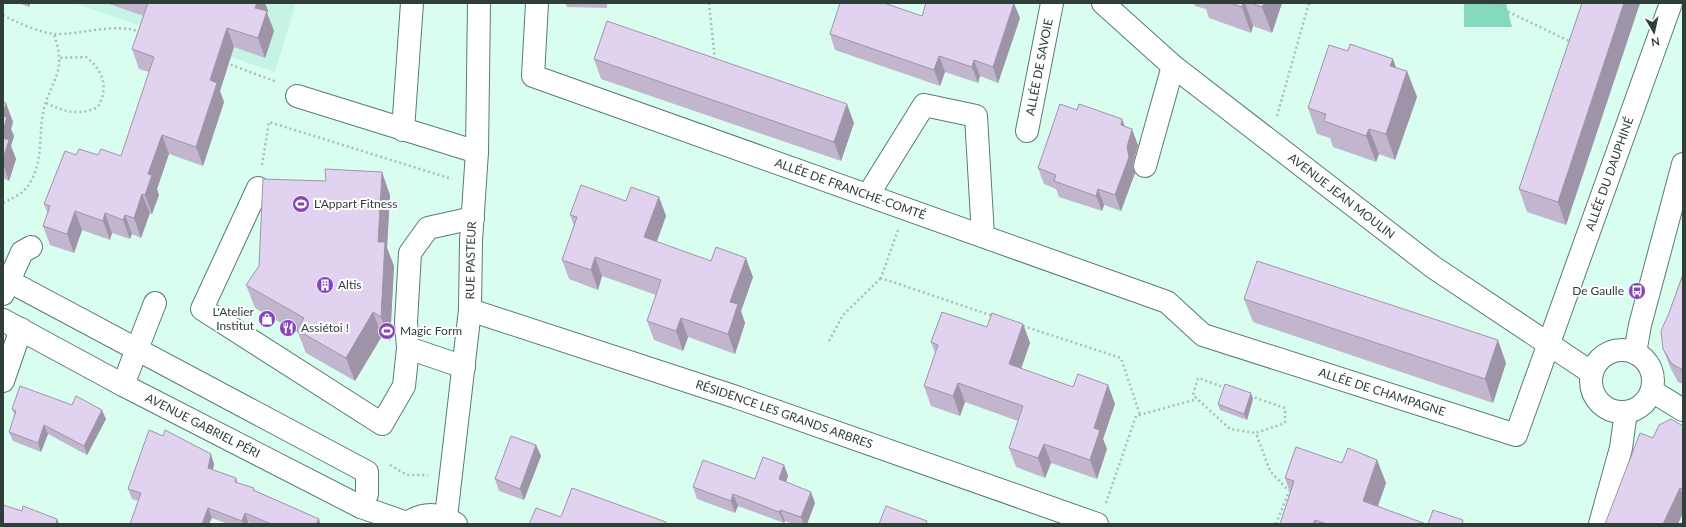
<svg xmlns="http://www.w3.org/2000/svg" width="1686" height="527" font-family="Lato,sans-serif">
	<rect width="100%" height="100%" fill="#d9fef0"/>
	<path fill="#c6f4e4" d="M 74,3 L 296,3 L 275,72 Z"/>
	<path fill="#85d9be" d="M 1464,3 L 1506,3 L 1512,27 L 1464,27 Z"/>
	<g fill="none" stroke-linecap="round" stroke-linejoin="round">
		<g stroke="#5a7c70" stroke-width="24">
			<g id="minor">
				<path id="s1" d="M 537,3 L 533,76 L 1167,302 L 1203,335 L 1516,435 L 1671,3"/>
				<path id="s2" d="M 1103,3 L 1173,66 L 1433,267 L 1592,373"/>
				<path d="M 297,96 L 477,152"/>
				<path d="M 403,130 L 412,3"/>
				<path id="s3" d="M 1027,131 L 1052,3"/>
				<path d="M 1145,166 L 1173,66"/>
				<path d="M 258,188 L 202,309 L 382,424 L 404,386 L 408,348"/>
				<path d="M 868,195 L 924,105 L 976,116 L 983,236"/>
				<path d="M 3,278 L 367,472 L 367,494 L 361,507"/>
				<path d="M 3,294 L 22,252 L 31,247"/>
				<path id="s4" d="M 470,310 L 736,397 L 1097,524"/>
				<path id="s5" d="M 3,320 L 123,385 L 361,507 L 407,523"/>
				<circle cx="1622" cy="381" r="31"/>
				<path d="M 1635,353 L 1640,325 L 1683,164"/>
				<path d="M 464,367 L 408,348 L 406,322 L 410,253 L 428,228 L 473,218"/>
				<path d="M 3,381 L 21,329"/>
				<path d="M 123,385 L 155,303"/>
				<path d="M 1652,391 L 1683,410"/>
				<path id="s6" d="M 446,517 L 470,310 L 471,241 L 477,152 L 479,3"/>
				<path d="M 406,524 C 422,512 440,512 456,524"/>
				<path d="M 1600,524 L 1621,448 L 1626,412"/>
			</g>
		</g>
		<path stroke="#a2c0b5" stroke-width="2.5" stroke-dasharray="2 3" stroke-linecap="butt" d="M 709,3 L 715,60
			M 1490,3 L 1571,42
			M 3,15 C 13,21 44,34 55,34 C 82,35 114,22 140,32
			M 226,63 L 277,82
			M 46,103 C 64,112 79,116 98,107 C 109,87 103,70 86,57 L 58,58
			M 1277,116 L 1309,3
			M 262,165 L 269,122 L 452,179
			M 3,203 C 15,197 25,193 31,181 C 44,158 38,132 44,109 C 47,94 57,80 59,65 C 60,55 57,44 54,34
			M 898,230 L 881,278 L 993,316
			M 1023,326 L 1121,358 L 1140,415
			M 829,341 L 843,315 L 881,278
			M 1226,388 L 1198,378 L 1193,395 L 1230,429 L 1256,433
			M 1250,396 L 1285,408 L 1285,423 L 1256,433 L 1270,471 L 1289,491
			M 390,465 L 407,475 L 428,475
			M 1106,503 L 1136,416 L 1197,399
			M 1276,524 L 1289,491"/>
		<use href="#minor" stroke="#fff" stroke-width="22"/>
	</g>
	<path fill="#c2b5ce" d="M 18,3 L 30,3 L 29,7 Z
		M 108,3 L 265,3 L 268,11 L 267,13 L 274,31 L 265,58 L 234,47 L 220,91 L 224,102 L 203,166 L 169,154 L 157,189 L 159,195 L 152,214 L 150,213 L 141,238 L 132,234 L 130,239 L 112,233 L 110,240 L 82,230 L 74,253 L 50,245 L 43,226 L 48,214 L 44,204 L 76,155 L 121,156 L 149,72 L 139,69 L 132,49 L 144,16 L 109,4 Z
		M 565,3 L 607,3 L 607,8 L 567,7 Z
		M 1194,3 L 1282,3 L 1272,33 L 1253,26 L 1251,33 L 1209,18 L 1206,9 L 1195,6 Z
		M 1582,3 L 1640,3 L 1566,225 L 1527,212 L 1519,189 Z
		M 922,16 L 1020,18 L 998,83 L 980,76 L 978,83 L 945,72 L 940,86 L 835,50 L 830,34 Z
		M 1348,51 L 1393,59 L 1396,68 L 1407,71 L 1417,97 L 1395,160 L 1379,154 L 1376,162 L 1333,147 L 1330,138 L 1317,134 L 1308,108 Z
		M 594,59 L 854,123 L 841,161 L 601,79 Z
		M 3,102 L 13,122 L 11,129 L 14,136 L 11,146 L 16,159 L 9,181 L 3,178 Z
		M 1125,127 L 1138,145 L 1133,163 L 1135,173 L 1121,211 L 1104,205 L 1102,211 L 1059,197 L 1056,189 L 1044,184 L 1038,168 Z
		M 326,181 L 390,195 L 387,248 L 394,266 L 390,341 L 382,336 L 355,381 L 306,353 L 298,333 L 255,308 L 246,285 Z
		M 659,197 L 666,216 L 657,242 L 753,277 L 741,311 L 745,323 L 735,354 L 688,337 L 683,351 L 654,340 L 647,321 L 656,295 L 602,276 L 598,290 L 569,279 L 562,260 L 574,226 L 570,215 L 626,201 Z
		M 1683,274 L 1683,384 L 1678,382 L 1670,367 L 1663,349 L 1669,313 Z
		M 1244,299 L 1506,363 L 1493,403 L 1253,322 Z
		M 1023,324 L 1030,343 L 1021,369 L 1073,387 L 1108,385 L 1115,404 L 1103,439 L 1107,449 L 1097,479 L 1051,463 L 1045,478 L 1016,467 L 1009,448 L 1018,421 L 965,402 L 960,416 L 931,406 L 924,386 L 935,353 L 931,342 L 987,327 Z
		M 1253,399 L 1247,420 L 1220,410 L 1218,404 Z
		M 72,405 L 106,419 L 87,455 L 48,434 L 41,452 L 13,441 L 9,432 L 15,416 L 12,409 Z
		M 1683,426 L 1683,513 L 1678,524 L 1653,438 Z
		M 536,445 L 541,456 L 524,500 L 499,491 L 495,479 Z
		M 1377,460 L 1386,483 L 1378,507 L 1426,524 L 1280,524 L 1290,493 L 1285,478 L 1342,463 Z
		M 214,464 L 213,470 L 236,478 L 238,483 L 254,488 L 254,490 L 319,519 L 320,524 L 252,524 L 248,522 L 248,524 L 228,524 L 212,518 L 138,501 L 132,499 L 128,489 Z
		M 784,465 L 788,476 L 786,482 L 815,503 L 807,524 L 793,524 L 785,521 L 784,523 L 738,506 L 735,513 L 697,499 L 693,487 L 755,479 Z"/>
	<path fill="#9e94a8" d="M 27,3 L 30,3 L 29,7 Z
		M 257,3 L 265,3 L 268,11 L 267,13 L 274,31 L 265,58 L 258,38 L 255,8 Z
		M 1014,3 L 1020,18 L 998,83 L 993,67 Z
		M 1243,3 L 1245,3 L 1253,26 L 1251,33 L 1242,7 Z
		M 1264,3 L 1282,3 L 1272,33 L 1262,7 Z
		M 1624,3 L 1640,3 L 1566,225 L 1558,202 Z
		M 227,28 L 234,47 L 220,91 L 224,102 L 203,166 L 196,147 L 210,80 Z
		M 939,56 L 945,72 L 940,86 L 934,70 Z
		M 1393,59 L 1402,85 L 1390,66 Z
		M 974,60 L 980,76 L 978,83 L 972,67 Z
		M 1407,71 L 1417,97 L 1395,160 L 1386,134 Z
		M 6,103 L 13,122 L 11,129 L 14,136 L 11,146 L 16,159 L 9,181 L 3,163 L 3,115 Z
		M 847,104 L 854,123 L 841,161 L 834,142 Z
		M 1122,119 L 1128,135 L 1121,125 Z
		M 1132,129 L 1138,145 L 1133,163 L 1135,173 L 1121,211 L 1115,195 Z
		M 1369,129 L 1379,154 L 1376,162 L 1366,136 Z
		M 162,135 L 169,154 L 157,189 L 159,195 L 152,214 L 145,195 L 148,174 Z
		M 382,172 L 390,195 L 387,248 L 394,266 L 390,341 L 381,317 L 378,242 Z
		M 1098,189 L 1104,205 L 1102,211 L 1096,196 Z
		M 142,194 L 150,213 L 141,238 L 134,218 Z
		M 659,197 L 666,216 L 651,256 L 644,237 Z
		M 75,211 L 82,230 L 74,253 L 67,234 Z
		M 105,213 L 112,233 L 110,240 L 103,221 Z
		M 125,215 L 132,234 L 130,239 L 123,220 Z
		M 595,257 L 602,276 L 598,290 L 591,270 Z
		M 746,258 L 753,277 L 741,311 L 745,323 L 735,354 L 728,334 L 730,302 Z
		M 373,312 L 382,336 L 355,381 L 346,358 Z
		M 681,318 L 688,337 L 683,351 L 676,331 Z
		M 1023,324 L 1030,343 L 1016,383 L 1009,364 Z
		M 1498,340 L 1506,363 L 1493,403 L 1485,379 Z
		M 958,383 L 965,402 L 960,416 L 953,396 Z
		M 1108,385 L 1115,404 L 1103,439 L 1107,449 L 1097,479 L 1090,460 L 1094,428 Z
		M 1251,393 L 1253,399 L 1247,420 L 1244,414 Z
		M 102,410 L 106,419 L 87,455 L 84,446 Z
		M 44,425 L 48,434 L 41,452 L 38,443 Z
		M 1044,444 L 1051,463 L 1045,478 L 1038,458 Z
		M 536,445 L 541,456 L 524,500 L 520,489 Z
		M 211,454 L 214,464 L 211,478 L 208,468 Z
		M 1377,460 L 1386,483 L 1371,524 L 1363,501 Z
		M 784,465 L 788,476 L 783,491 L 779,479 Z
		M 1680,488 L 1683,497 L 1683,513 L 1678,524 L 1663,524 Z
		M 811,492 L 815,503 L 807,524 L 804,524 L 801,517 Z
		M 733,494 L 738,506 L 735,513 L 731,501 Z
		M 208,508 L 212,518 L 209,524 L 202,524 Z
		M 780,510 L 785,521 L 784,523 L 779,512 Z
		M 245,513 L 248,522 L 248,524 L 243,524 L 242,521 Z
		M 57,519 L 59,524 L 56,524 Z
		M 319,519 L 320,524 L 316,524 Z
		M 1315,520 L 1316,524 L 1313,524 Z"/>
	<path fill="#e1d3f0" stroke="#9e94a8" d="M 148,3 L 257,3 L 255,8 L 267,11 L 258,38 L 227,28 L 210,80 L 217,83 L 196,147 L 162,135 L 148,174 L 152,175 L 145,195 L 142,194 L 134,218 L 125,215 L 123,220 L 105,213 L 103,221 L 75,211 L 67,234 L 43,226 L 50,206 L 44,204 L 65,151 L 76,155 L 79,149 L 98,155 L 101,149 L 121,156 L 154,57 L 132,49 Z
		M 840,3 L 884,3 L 922,16 L 926,3 L 1014,3 L 993,67 L 974,60 L 972,67 L 939,56 L 934,70 L 830,34 Z
		M 1230,3 L 1243,3 L 1242,7 Z
		M 1251,3 L 1264,3 L 1262,7 Z
		M 1582,3 L 1624,3 L 1558,202 L 1519,189 Z
		M 607,21 L 847,104 L 834,142 L 594,59 Z
		M 1350,44 L 1393,59 L 1390,66 L 1407,71 L 1386,134 L 1369,129 L 1366,136 L 1324,121 L 1326,114 L 1308,108 L 1329,45 L 1348,51 Z
		M 3,102 L 6,103 L 3,115 Z
		M 1060,104 L 1077,110 L 1079,104 L 1122,119 L 1121,125 L 1132,129 L 1127,147 L 1129,157 L 1115,195 L 1098,189 L 1096,196 L 1054,181 L 1056,175 L 1038,168 Z
		M 3,116 L 7,117 L 3,131 Z
		M 3,138 L 9,140 L 3,159 Z
		M 325,169 L 382,172 L 378,242 L 385,242 L 381,317 L 373,312 L 346,358 L 297,330 L 304,318 L 246,285 L 259,266 L 263,179 L 326,181 Z
		M 581,185 L 626,201 L 631,187 L 659,197 L 644,237 L 711,261 L 716,247 L 746,258 L 730,302 L 738,304 L 728,334 L 681,318 L 676,331 L 647,321 L 661,280 L 595,257 L 591,270 L 562,260 L 577,217 L 570,215 Z
		M 1257,261 L 1498,340 L 1485,379 L 1244,299 Z
		M 1683,274 L 1683,370 L 1672,364 L 1663,349 L 1661,331 L 1669,313 Z
		M 942,312 L 987,327 L 992,313 L 1023,324 L 1009,364 L 1073,387 L 1078,374 L 1108,385 L 1094,428 L 1100,430 L 1090,460 L 1044,444 L 1038,458 L 1009,448 L 1023,406 L 958,383 L 953,396 L 924,386 L 938,345 L 931,342 Z
		M 1225,384 L 1251,393 L 1244,414 L 1218,404 Z
		M 20,386 L 72,405 L 76,396 L 102,410 L 84,446 L 44,425 L 38,443 L 9,432 L 16,411 L 12,409 Z
		M 1671,419 L 1683,426 L 1683,489 L 1680,488 L 1663,524 L 1605,524 L 1640,433 L 1653,438 L 1659,425 Z
		M 149,430 L 163,436 L 165,430 L 211,454 L 208,468 L 236,478 L 235,482 L 254,488 L 253,490 L 319,519 L 316,524 L 271,524 L 245,513 L 242,521 L 208,508 L 202,524 L 130,524 L 141,493 L 128,489 Z
		M 511,436 L 536,445 L 520,489 L 495,479 Z
		M 1296,447 L 1342,463 L 1348,448 L 1377,460 L 1363,501 L 1426,524 L 1327,524 L 1315,520 L 1313,524 L 1280,524 L 1294,481 L 1285,478 Z
		M 763,457 L 784,465 L 779,479 L 811,492 L 801,517 L 780,510 L 779,512 L 733,494 L 731,501 L 693,487 L 703,460 L 755,479 Z
		M 572,488 L 666,522 L 665,524 L 529,524 L 536,508 L 561,517 Z
		M 3,505 L 22,511 L 23,506 L 57,519 L 56,524 L 3,524 Z
		M 886,506 L 927,521 L 926,524 L 879,524 Z
		M 1433,510 L 1463,520 L 1462,524 L 1428,524 Z"/>
	<defs>
		<g id="stadium-disc" transform="scale(0.9)"><circle r="9.5" fill="#8745ba" stroke="#fff"/><path d="M0-5a6.5 5 0 1 0 0 10a6.5 5 0 1 0 0-10ZM-3.5-1.8h7v3.6h-7Z" fill="#fff"/></g>
		<g id="building-disc" transform="scale(0.9)"><circle r="9.5" fill="#8745ba" stroke="#fff"/><path d="M-4-6H4V6H1V3H-1V6H-4ZM-2.5-4.3h1.7v1.8h-1.7ZM.8-4.3h1.7v1.8H.8ZM-2.5-1h1.7V.8h-1.7ZM.8-1h1.7V.8H.8Z" fill="#fff"/></g>
		<g id="bus-disc" transform="scale(0.9)"><circle r="9.5" fill="#8745ba" stroke="#fff"/><path d="M-5-6H5V4H4V6H2V4H-2V6H-4V4H-5ZM-3.5-4V0h7V-4ZM-3.5 1.2v1.5H-2V1.2ZM2 1.2v1.5H3.5V1.2Z" fill="#fff"/></g>
		<g id="shop-disc" transform="scale(0.9)"><circle r="9.5" fill="#8745ba" stroke="#fff"/><path d="M-5-2.5h2.3a2.7 3.5 0 0 1 5.4 0H5L5.5 6h-11ZM-1.5-2.5h3a1.5 2.3 0 0 0-3 0Z" fill="#fff"/></g>
		<g id="restaurant-disc" transform="scale(0.9)"><circle r="9.5" fill="#8745ba" stroke="#fff"/><path d="M-5-6h1v4h1v-4h1v4h1v-4h1v5L-1.5 .5V6h-2V.5L-5-1ZM5-6V6H3V1.5H1.5Q1.5-4 5-6Z" fill="#fff"/></g>
	</defs>
	<g fill-rule="evenodd">
		<use href="#stadium-disc" x="301" y="204"/>
		<use href="#building-disc" x="325" y="285"/>
		<use href="#bus-disc" x="1637" y="291"/>
		<use href="#shop-disc" x="267" y="319"/>
		<use href="#restaurant-disc" x="288" y="328"/>
		<use href="#stadium-disc" x="387" y="331"/>
	</g>
	<g text-anchor="middle" stroke-width="4" stroke-linejoin="round" paint-order="stroke">
		<g font-size="12" fill="#2f3e39" stroke="#fff">
			<text dy="4" stroke="none"><textPath href="#s3" startOffset="65">ALLÉE DE SAVOIE</textPath></text>
			<text dy="4" stroke="none"><textPath href="#s1" startOffset="1401">ALLÉE DU DAUPHINÉ</textPath></text>
			<text dy="4" stroke="none"><textPath href="#s1" startOffset="410">ALLÉE DE FRANCHE-COMTÉ</textPath></text>
			<text dy="4" stroke="none"><textPath href="#s2" startOffset="307">AVENUE JEAN MOULIN</textPath></text>
			<text dy="4" stroke="none"><textPath href="#s6" startOffset="258">RUE PASTEUR</textPath></text>
			<text dy="4" stroke="none"><textPath href="#s1" startOffset="983">ALLÉE DE CHAMPAGNE</textPath></text>
			<text dy="4" stroke="none"><textPath href="#s4" startOffset="331">RÉSIDENCE LES GRANDS ARBRES</textPath></text>
			<text dy="4" stroke="none"><textPath href="#s5" startOffset="226">AVENUE GABRIEL PÉRI</textPath></text>
		</g>
		<g font-size="12" fill="#2f3e39" stroke="#fff" text-anchor="start">
			<text x="314" y="208">L'Appart Fitness</text>
			<text x="338" y="289">Altis</text>
			<text x="1624" y="295" text-anchor="end">De Gaulle</text>
			<text x="254" y="316" text-anchor="end">L'Atelier<tspan x="254" dy="14">Institut</tspan></text>
			<text x="301" y="332">Assiétoi !</text>
			<text x="400" y="335">Magic Form</text>
		</g>
	</g>
	<rect width="1686" height="527" fill="none" stroke="#2f3e39" stroke-width="8"/>
	<g transform="translate(1654 32) rotate(171)" stroke="#ffffff" stroke-width="3" paint-order="stroke">
	<path d="M0-3L7 15L0 10L-7 15Z" fill="#2f3e39"/>
	<text y="-6" font-size="11" font-weight="bold" text-anchor="middle" fill="#2f3e39">N</text>
	</g>
</svg>
